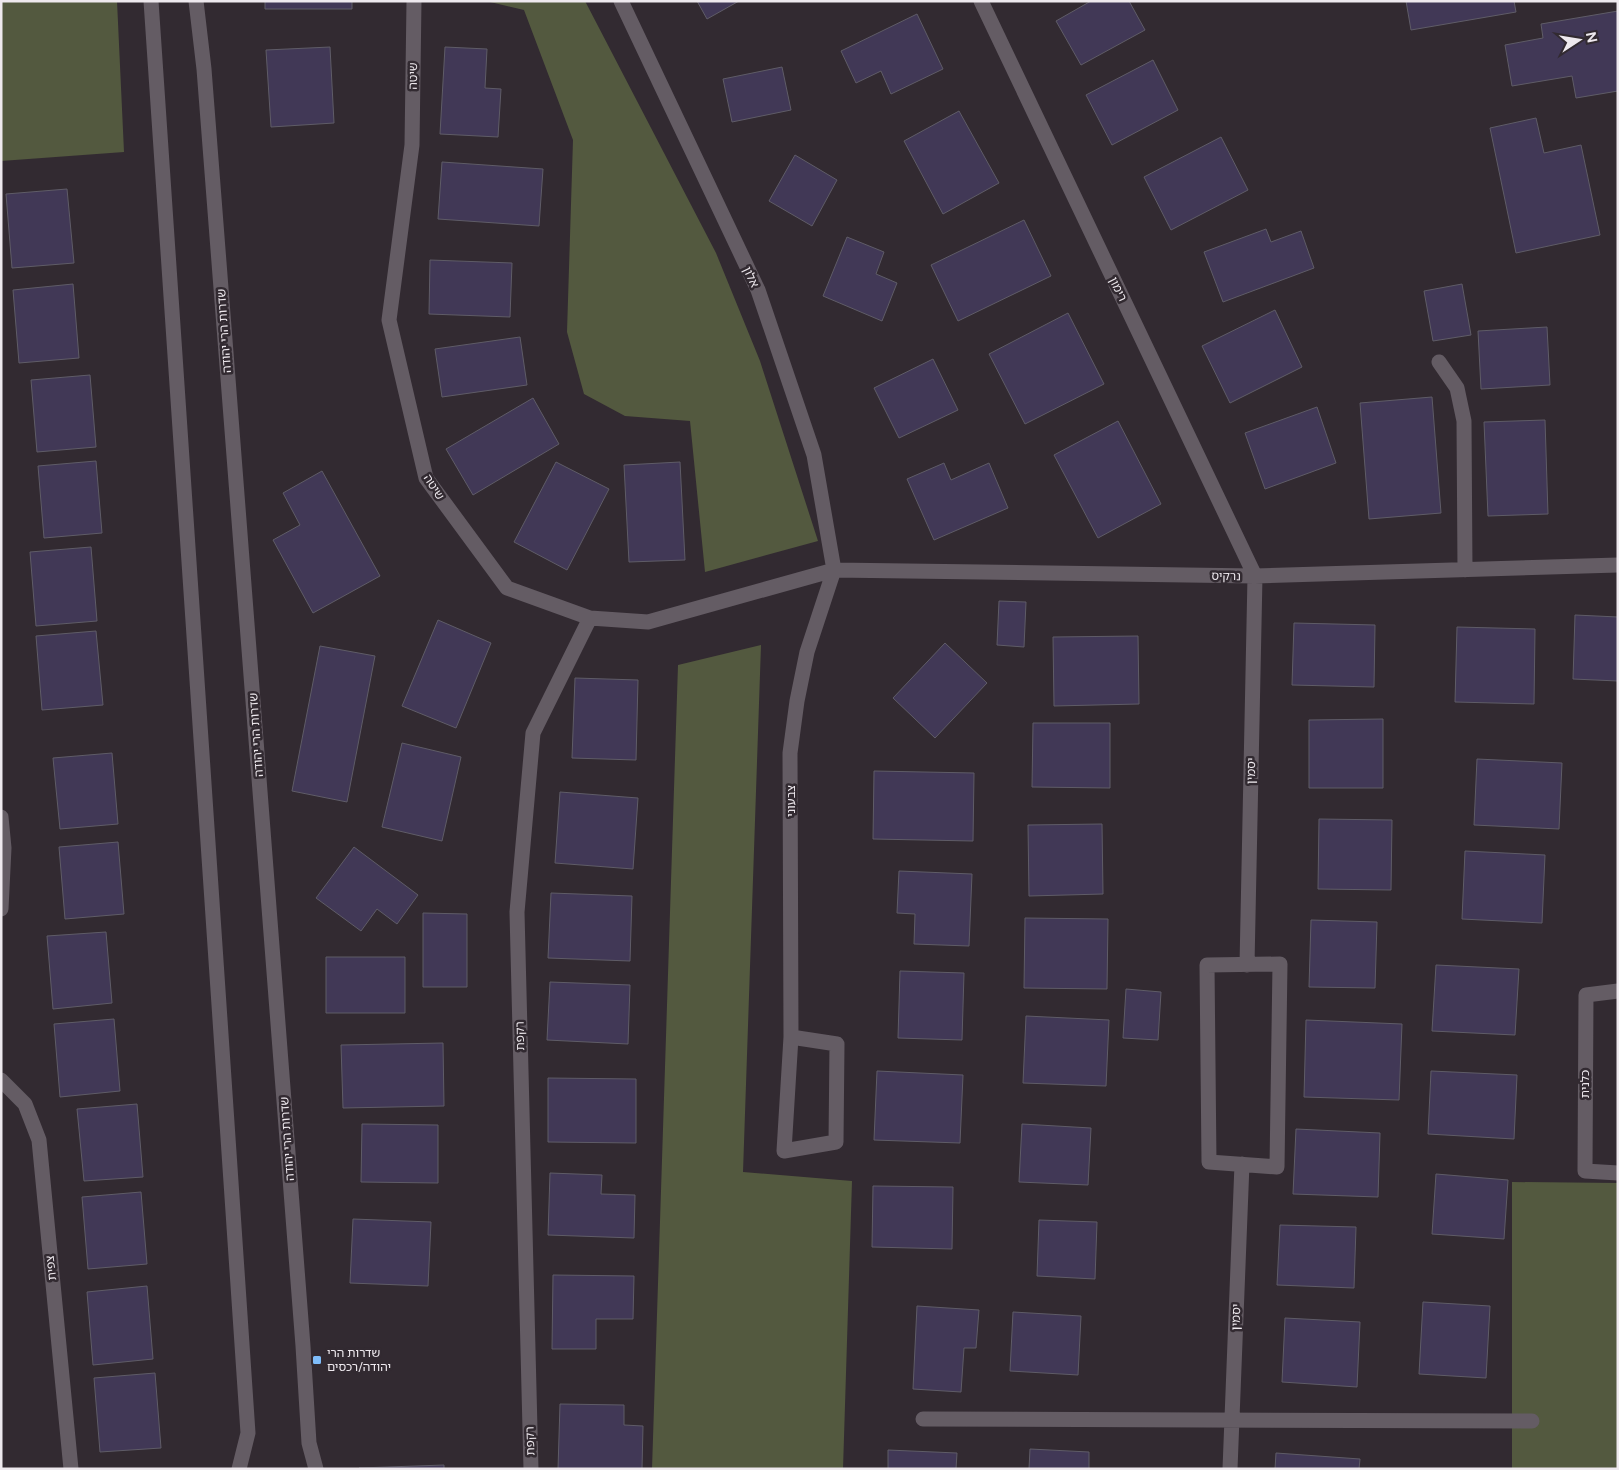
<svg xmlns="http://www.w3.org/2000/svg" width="1619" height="1470" font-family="Figtree,'Noto Sans Hebrew',sans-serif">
	<rect width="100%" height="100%" fill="#322a31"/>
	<path fill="#53593f" d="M 1,1 L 117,1 L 124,152 L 1,161 Z
		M 486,1 L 585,1 L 716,253 L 760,361 L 818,541 L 705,572 L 690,421 L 625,416 L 584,394 L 567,332 L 573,140 L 524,10 Z
		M 761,645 L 743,1172 L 852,1181 L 843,1469 L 652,1469 L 678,665 Z
		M 1512,1182 L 1618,1183 L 1618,1469 L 1512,1469 Z"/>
	<path fill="#413856" stroke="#5f5c67" d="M 265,1 L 352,1 L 352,9 L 265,9 Z
		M 697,1 L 739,1 L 707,19 Z
		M 1091,1 L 1129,1 L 1145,30 L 1081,65 L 1056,21 Z
		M 1406,1 L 1514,1 L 1516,12 L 1411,30 Z
		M 1618,11 L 1618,91 L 1576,98 L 1572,76 L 1512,86 L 1505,45 L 1543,38 L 1541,24 Z
		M 917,14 L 943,69 L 891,94 L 881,71 L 856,83 L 841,51 Z
		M 330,47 L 334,123 L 271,127 L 266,50 Z
		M 445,47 L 487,49 L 485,88 L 501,89 L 498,137 L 440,134 Z
		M 1153,60 L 1178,110 L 1112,145 L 1086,95 Z
		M 782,67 L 791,110 L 732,122 L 723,79 Z
		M 959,111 L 999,183 L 943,214 L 904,141 Z
		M 1536,118 L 1544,153 L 1581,145 L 1600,235 L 1516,253 L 1490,128 Z
		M 1221,137 L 1248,190 L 1171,230 L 1144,177 Z
		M 795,155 L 837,180 L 812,226 L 769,201 Z
		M 442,162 L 543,169 L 539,226 L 438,219 Z
		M 67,189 L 74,263 L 12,268 L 6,194 Z
		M 1024,220 L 1051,276 L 958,321 L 931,265 Z
		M 1266,229 L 1271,242 L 1301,231 L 1314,268 L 1223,302 L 1204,252 Z
		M 847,237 L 884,252 L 876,274 L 897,283 L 882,321 L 823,296 Z
		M 430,260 L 512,263 L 510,317 L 429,314 Z
		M 73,284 L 79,358 L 19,363 L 13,290 Z
		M 1462,284 L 1471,335 L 1433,341 L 1424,291 Z
		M 1275,310 L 1302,367 L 1230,403 L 1202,346 Z
		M 1068,313 L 1104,384 L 1025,424 L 989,354 Z
		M 1547,327 L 1550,385 L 1481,389 L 1478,331 Z
		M 520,337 L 527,385 L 442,397 L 435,349 Z
		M 933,359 L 958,410 L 899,438 L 874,388 Z
		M 90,375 L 96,447 L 37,452 L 31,380 Z
		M 1432,397 L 1441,513 L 1369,519 L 1360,403 Z
		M 533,398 L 559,444 L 473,495 L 446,449 Z
		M 1317,407 L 1336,463 L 1265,489 L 1245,433 Z
		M 1545,420 L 1548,514 L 1488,516 L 1484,422 Z
		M 1118,421 L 1161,504 L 1098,538 L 1054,455 Z
		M 96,461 L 102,533 L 44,538 L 38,466 Z
		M 556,462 L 609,489 L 567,570 L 514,542 Z
		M 680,462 L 685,560 L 629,562 L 624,465 Z
		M 944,463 L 951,480 L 989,463 L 1008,508 L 934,540 L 907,479 Z
		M 322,471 L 380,576 L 313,613 L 273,540 L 300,525 L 283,493 Z
		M 91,547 L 97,621 L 36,626 L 30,552 Z
		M 999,601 L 1026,602 L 1024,647 L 997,645 Z
		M 1575,615 L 1618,617 L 1618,681 L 1573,679 Z
		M 438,620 L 491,643 L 456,728 L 402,706 Z
		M 1294,623 L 1375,625 L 1374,687 L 1292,685 Z
		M 1457,627 L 1535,629 L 1534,704 L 1455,702 Z
		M 96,631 L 103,705 L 42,710 L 36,636 Z
		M 1138,636 L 1139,704 L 1054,706 L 1053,637 Z
		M 945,643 L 987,683 L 935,738 L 893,698 Z
		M 320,646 L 375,656 L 347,802 L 292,791 Z
		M 575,678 L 638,680 L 636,760 L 572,758 Z
		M 1383,719 L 1383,788 L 1309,788 L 1309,720 Z
		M 1033,723 L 1110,723 L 1110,788 L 1032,787 Z
		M 402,743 L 461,757 L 442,841 L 382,827 Z
		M 112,753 L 118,824 L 60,829 L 53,758 Z
		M 1477,759 L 1562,763 L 1559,829 L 1474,825 Z
		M 874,771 L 974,773 L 973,841 L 873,839 Z
		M 560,792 L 638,798 L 633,869 L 555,863 Z
		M 1319,819 L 1392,820 L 1391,890 L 1318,889 Z
		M 1102,824 L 1103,894 L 1029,896 L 1028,825 Z
		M 118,842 L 124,914 L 65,919 L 59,847 Z
		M 354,847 L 418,895 L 397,924 L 377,909 L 361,931 L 316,898 Z
		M 1465,851 L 1545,855 L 1542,923 L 1462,919 Z
		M 899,871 L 972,874 L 969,946 L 914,944 L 915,914 L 897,913 Z
		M 551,893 L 632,896 L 630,961 L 548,958 Z
		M 423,913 L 467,914 L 467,987 L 423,987 Z
		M 1025,918 L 1108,919 L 1107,989 L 1024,988 Z
		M 1311,920 L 1377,922 L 1375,988 L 1309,987 Z
		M 106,932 L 112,1003 L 53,1009 L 47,936 Z
		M 326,957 L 405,957 L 405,1013 L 326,1013 Z
		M 1436,965 L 1519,969 L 1515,1035 L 1432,1031 Z
		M 900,971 L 964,973 L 962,1040 L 898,1038 Z
		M 550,982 L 630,985 L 628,1044 L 547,1040 Z
		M 1126,989 L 1161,992 L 1158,1040 L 1123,1038 Z
		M 1026,1016 L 1109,1020 L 1106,1086 L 1023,1083 Z
		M 114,1019 L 120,1091 L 60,1097 L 54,1024 Z
		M 1306,1020 L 1402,1024 L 1399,1100 L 1304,1097 Z
		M 443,1043 L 444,1106 L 343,1108 L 341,1045 Z
		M 877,1071 L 963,1075 L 960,1143 L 874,1140 Z
		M 1431,1071 L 1517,1075 L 1514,1139 L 1428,1134 Z
		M 548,1078 L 636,1079 L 636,1143 L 548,1142 Z
		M 137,1104 L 143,1177 L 84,1181 L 77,1109 Z
		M 362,1124 L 438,1125 L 438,1183 L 361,1182 Z
		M 1022,1124 L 1091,1128 L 1088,1185 L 1019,1182 Z
		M 1296,1129 L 1380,1133 L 1378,1197 L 1293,1194 Z
		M 550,1173 L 602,1175 L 601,1194 L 635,1195 L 634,1238 L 548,1235 Z
		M 1436,1174 L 1508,1180 L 1504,1239 L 1432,1234 Z
		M 873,1186 L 953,1187 L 952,1249 L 872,1247 Z
		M 141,1192 L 147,1264 L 88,1269 L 82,1197 Z
		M 353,1219 L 431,1222 L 428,1286 L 350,1283 Z
		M 1039,1220 L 1097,1222 L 1095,1279 L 1037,1276 Z
		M 1280,1225 L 1356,1227 L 1354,1288 L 1277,1285 Z
		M 553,1275 L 634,1276 L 633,1319 L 596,1319 L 596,1349 L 552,1349 Z
		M 147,1286 L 153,1359 L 93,1365 L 87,1292 Z
		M 1423,1302 L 1490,1306 L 1486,1378 L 1419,1374 Z
		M 917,1306 L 979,1310 L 976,1348 L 964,1348 L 961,1392 L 913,1389 Z
		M 1013,1312 L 1081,1316 L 1078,1375 L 1010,1371 Z
		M 1285,1318 L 1360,1322 L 1357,1387 L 1282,1382 Z
		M 155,1373 L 161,1448 L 100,1452 L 94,1378 Z
		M 560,1404 L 624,1405 L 624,1425 L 643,1426 L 642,1469 L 558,1469 Z
		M 1030,1449 L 1089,1452 L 1089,1469 L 1029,1469 Z
		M 888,1450 L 957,1453 L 956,1469 L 888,1469 Z
		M 1276,1453 L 1360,1459 L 1359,1469 L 1275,1469 Z
		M 444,1465 L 444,1469 L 359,1468 Z"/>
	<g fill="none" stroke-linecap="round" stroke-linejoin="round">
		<path stroke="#645c64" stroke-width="15" d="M 151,1 L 248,1433 L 239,1469
			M 196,1 L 204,69 L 303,1346 L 309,1443 L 316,1469
			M 414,1 L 412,145 L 389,320 L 426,478 L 507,588 L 590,618 L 648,622 L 834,570 L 1255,576 L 1618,565
			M 621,1 L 758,290 L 814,455 L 834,570 L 807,652 L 797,701 L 790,753 L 791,1037 L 784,1151 L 836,1142 L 837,1044 L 791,1037
			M 981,1 L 1255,576 L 1247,965
			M 1439,362 L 1457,388 L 1464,421 L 1465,570
			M 1,817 L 4,848 L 1,909
			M 1280,964 L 1277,1167 L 1209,1162 L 1207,965 Z
			M 1618,991 L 1586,995 L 1585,1171 L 1618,1173
			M 1,1080 L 25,1104 L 39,1140 L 71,1469
			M 923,1419 L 1532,1421
			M 531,1469 L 517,912 L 533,733 L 590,618
			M 1230,1469 L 1242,1164"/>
	</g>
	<rect fill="#7fbdfa" stroke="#322a31" stroke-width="2" x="312" y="1355" width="10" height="10" rx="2.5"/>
	<g text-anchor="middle" stroke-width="5" stroke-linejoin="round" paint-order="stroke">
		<g font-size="12" fill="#eee9ee" stroke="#322a31">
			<text transform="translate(413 76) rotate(-89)" y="4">שיטה</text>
			<text transform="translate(751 277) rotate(65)" y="4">אלון</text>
			<text transform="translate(1118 289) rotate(64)" y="4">רימון</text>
			<text transform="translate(224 331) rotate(-94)" y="4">שדרות הרי יהודה</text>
			<text transform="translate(434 487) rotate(58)" y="4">שיטה</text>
			<text transform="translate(1226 576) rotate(1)" y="4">נרקיס</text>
			<text transform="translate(256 735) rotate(-94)" y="4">שדרות הרי יהודה</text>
			<text transform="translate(1251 771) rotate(-89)" y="4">יסמין</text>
			<text transform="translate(791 801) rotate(-90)" y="4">צבעוני</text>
			<text transform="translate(520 1036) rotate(-91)" y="4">רקפת</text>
			<text transform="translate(1585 1084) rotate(-90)" y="4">כלנית</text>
			<text transform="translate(287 1139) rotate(-94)" y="4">שדרות הרי יהודה</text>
			<text transform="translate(51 1268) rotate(-96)" y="4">צפית</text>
			<text transform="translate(1236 1317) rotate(-88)" y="4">יסמין</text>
			<text transform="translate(530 1441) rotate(-92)" y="4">רקפת</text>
		</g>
		<g font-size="12" fill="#eee9ee" stroke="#322a31" text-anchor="start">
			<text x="327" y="1357">שדרות הרי<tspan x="327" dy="14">יהודה/רכסים</tspan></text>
		</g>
	</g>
	<rect width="1619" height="1470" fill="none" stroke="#eee9ee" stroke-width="5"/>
	<g transform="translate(1579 40) rotate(78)" stroke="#322a31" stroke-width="4" paint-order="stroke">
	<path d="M0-4L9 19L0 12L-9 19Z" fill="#eee9ee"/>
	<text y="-8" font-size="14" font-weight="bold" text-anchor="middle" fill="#eee9ee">N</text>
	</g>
</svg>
